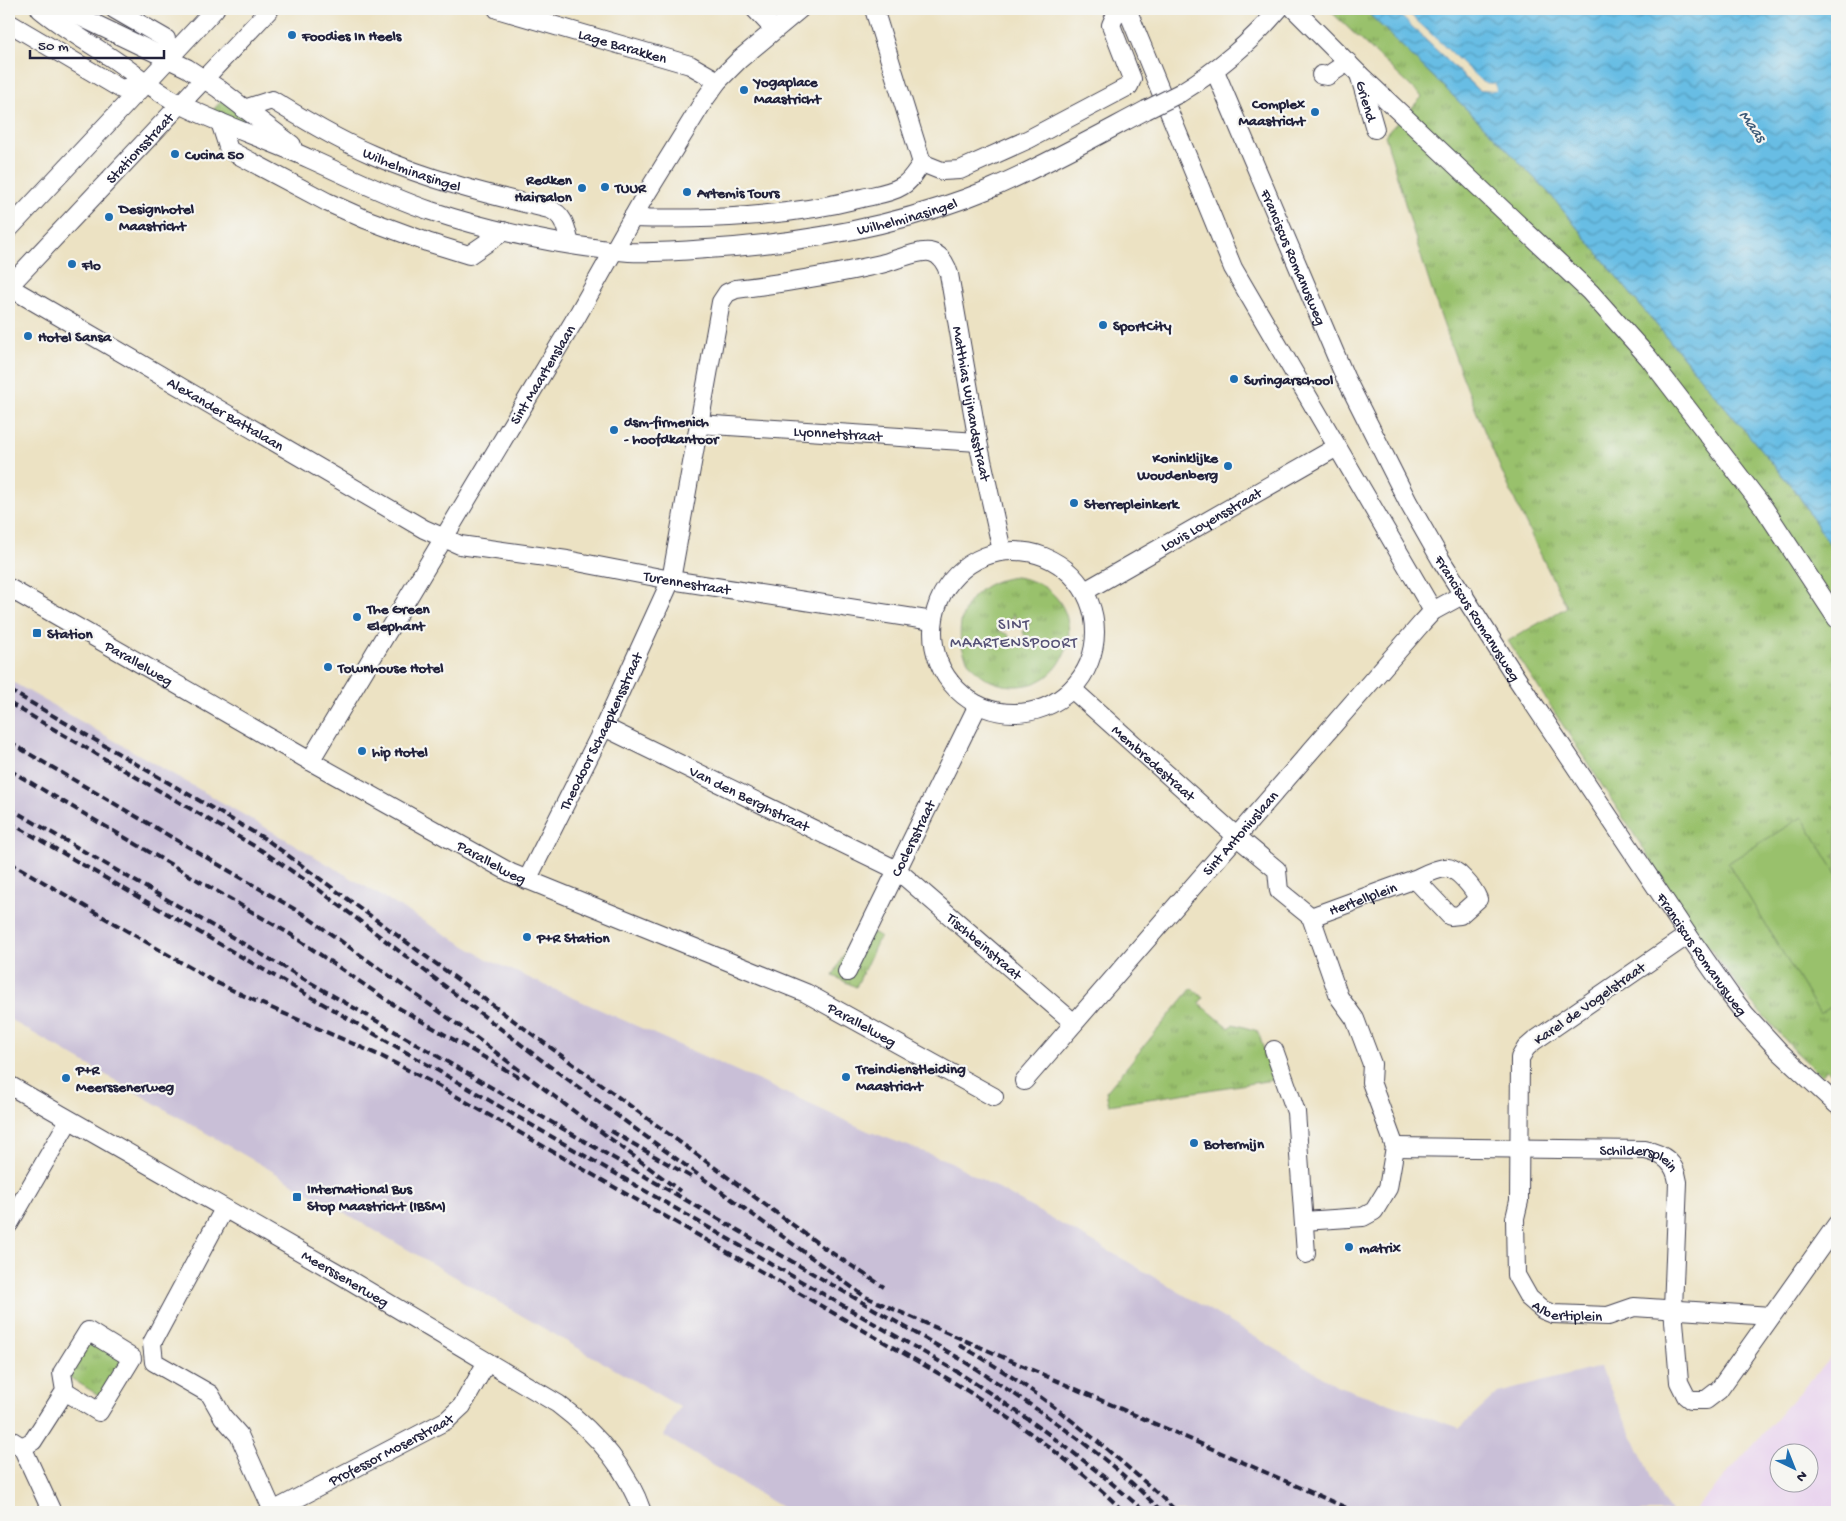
<svg xmlns="http://www.w3.org/2000/svg" width="1846" height="1521" font-family="'Gochi Hand',sans-serif">
	<defs>
		<pattern id="grass-tufts" width="24" height="20" patternUnits="userSpaceOnUse" patternTransform="scale(1.25)"><rect width="24" height="20" fill="#99c16c"/><path d="M3 7l-1-3M5 7V3M7 7l1-3M15 17l-1-3M17 17v-4M19 17l1-3" fill="none" stroke="#7c9c5a"/></pattern>
		<pattern id="water-waves" width="16" height="10" patternUnits="userSpaceOnUse" patternTransform="scale(1.25)"><rect width="16" height="10" fill="#67bde4"/><path d="M0 5q4-4 8 0t8 0" fill="none" stroke="#5499ba"/></pattern>
	</defs>
	<rect width="100%" height="100%" fill="#f6f6f2"/>
	<filter id="ink" filterUnits="userSpaceOnUse"><feTurbulence type="fractalNoise" baseFrequency=".02" numOctaves="2"/><feDisplacementMap in="SourceGraphic" scale="10" xChannelSelector="R" yChannelSelector="G"/><feConvolveMatrix kernelMatrix="1 2 1 2 8 2 1 2 1" color-interpolation-filters="sRGB"/></filter>
	<filter id="wash" filterUnits="userSpaceOnUse"><feTurbulence type="fractalNoise" baseFrequency=".0096" numOctaves="4" result="noise"/><feDisplacementMap in="SourceGraphic" scale="20" xChannelSelector="R" yChannelSelector="G"/><feGaussianBlur stdDeviation="1.12" result="paint"/><feColorMatrix in="noise" values="0 0 0 0 0 0 0 0 0 0 0 0 0 0 0 0 0 1.4 0 .05"/><feComposite in="paint" operator="in"/></filter>
	<g filter="url(#wash)">
		<rect width="100%" height="100%" fill="#ece2c3"/>
		<path fill="#e8d2ee" fill-rule="evenodd" d="M 1837,1350 L 1837,1512 L 1693,1512 ZM 1778,1454 L 1808,1454 L 1808,1484 L 1778,1484 Z"/>
		<path fill="#c9bfd7" d="M 9,680 L 282,837 L 489,960 L 757,1080 L 868,1131 L 951,1162 L 1130,1263 L 1338,1386 L 1460,1428 L 1498,1393 L 1600,1367 L 1663,1502 L 1671,1512 L 789,1512 L 664,1436 L 680,1407 L 9,1019 Z"/>
		<path fill="url(#grass-tufts)" stroke="#5e7254" fill-rule="evenodd" d="M 1328,9 L 1364,9 L 1490,132 L 1549,193 L 1634,298 L 1797,493 L 1837,557 L 1837,1078 L 1827,1070 L 1821,1075 L 1796,1052 L 1746,996 L 1697,931 L 1508,641 L 1567,607 C 1522,520 1481,430 1448,337 C 1424,271 1405,203 1385,135 L 1422,97 Z
			M 222,100 L 262,131 L 212,111 Z
			M 1016,577 C 1092,588 1080,685 1017,686 C 945,687 938,584 1016,577 ZM 1013,613 L 1019,625 L 1031,622 L 1023,632 L 1029,644 L 1017,638 L 1008,647 L 1009,635 L 997,630 L 1012,628 Z
			M 858,926 L 880,936 L 856,987 L 833,976 Z
			M 1192,988 L 1203,998 L 1199,1003 L 1229,1028 L 1233,1024 L 1258,1031 L 1273,1080 L 1109,1105 L 1106,1092 Z
			M 91,1340 L 123,1360 L 100,1396 L 69,1377 Z"/>
		<path fill="#99c16c" stroke="#5e7254" d="M 1802,817 L 1837,875 L 1837,1003 L 1820,1014 L 1728,863 Z"/>
		<path fill="url(#water-waves)" stroke="#447090" d="M 1364,9 L 1394,9 L 1478,90 L 1495,91 L 1495,84 L 1483,83 L 1404,9 L 1837,9 L 1837,557 L 1797,493 L 1634,298 L 1549,193 L 1490,132 Z"/>
		<path fill="#ece2c3" d="M 1394,9 L 1398,9 L 1480,88 L 1493,88 L 1493,86 L 1481,84 L 1401,9 L 1404,9 L 1483,83 L 1495,84 L 1496,91 L 1479,90 Z"/>
	</g>
	<g filter="url(#ink)">
		<g fill="none" stroke-linecap="round" stroke-linejoin="round">
			<g stroke="#403f4f" stroke-width="20">
				<g id="minor">
					<path id="s1" d="M 40,9 C 64,29 93,45 119,63 C 139,77 157,92 178,103 C 220,125 267,139 310,159 C 350,177 389,197 431,211 C 491,231 566,247 629,252 C 655,253 681,251 707,249 C 804,243 901,226 992,188 C 1045,165 1095,137 1146,110"/>
					<path d="M 64,9 L 187,68 L 219,89 L 292,145"/>
					<path d="M 114,9 L 166,39 L 168,58"/>
					<path id="s2" d="M 497,9 L 690,65 L 718,81"/>
					<path d="M 755,9 L 774,29"/>
					<path d="M 874,9 L 922,163"/>
					<path d="M 1127,9 L 1233,268 L 1433,611"/>
					<path d="M 1294,9 L 1358,73 L 1590,292 L 1648,357 L 1764,508 L 1837,619"/>
					<path d="M 9,23 L 121,89 L 145,83"/>
					<path id="s3" d="M 1215,71 L 1345,377 L 1408,502 L 1441,560 L 1515,676 L 1688,935 L 1730,995 L 1745,1014 L 1780,1052 L 1837,1105"/>
					<path id="s4" d="M 1359,74 L 1375,129"/>
					<path d="M 1321,75 L 1327,76 L 1348,62"/>
					<path d="M 1180,93 C 1219,69 1249,44 1279,9"/>
					<path id="s5" d="M 244,109 L 272,100 C 305,120 338,140 373,155 C 429,180 490,195 549,209 C 565,215 566,229 570,244"/>
					<path d="M 220,122 L 229,150 L 327,202 L 365,219 L 427,242 L 469,255 L 504,231"/>
					<path d="M 922,163 L 942,171 L 960,170 L 1029,139 L 1129,86 L 1132,79 L 1111,25 L 1118,9"/>
					<path d="M 632,218 C 709,220 788,217 862,198 C 875,195 891,193 902,186 C 911,181 916,171 922,163"/>
					<path d="M 9,229 L 215,9"/>
					<path id="s6" d="M 9,286 L 270,9"/>
					<path id="s7" d="M 9,287 L 424,529 L 460,545 L 567,560 L 671,580 L 933,621"/>
					<path id="s8" d="M 698,424 L 978,442"/>
					<circle cx="1014" cy="632" r="81"/>
					<path id="s9" d="M 9,588 L 310,761 L 511,873 L 806,993 L 994,1097"/>
					<path id="s10" d="M 1085,591 L 1337,447"/>
					<path id="s11" d="M 1072,689 L 1236,836 L 1277,870 L 1279,891 L 1311,917 L 1339,997 L 1355,1019 L 1372,1064 L 1371,1082 L 1395,1147 L 1388,1188 L 1374,1211 L 1363,1217 L 1304,1221"/>
					<path id="s12" d="M 604,727 L 897,870 L 1074,1023"/>
					<path id="s13" d="M 310,761 L 577,316 L 642,201 L 705,99 L 718,81 L 740,59 L 800,9"/>
					<path id="s14" d="M 527,880 L 604,727 L 671,580 L 721,302 L 727,293 L 736,289 C 785,283 833,275 881,264 C 894,261 917,250 930,252 C 941,254 946,264 949,274 L 978,442 L 1002,551"/>
					<path id="s15" d="M 1311,917 L 1415,879 L 1450,916 L 1460,915 L 1478,899 C 1474,889 1456,866 1445,868 C 1435,869 1424,875 1415,879"/>
					<path id="s16" d="M 1688,935 L 1534,1041 L 1526,1048 L 1520,1058 L 1519,1201 L 1515,1218 L 1516,1275 L 1529,1298 L 1543,1310 L 1553,1314 L 1608,1316 L 1634,1307 L 1771,1316"/>
					<path id="s17" d="M 847,972 L 978,705"/>
					<path d="M 1274,1050 L 1296,1112 L 1306,1254"/>
					<path id="s18" d="M 1024,1081 L 1422,623 L 1433,611 L 1464,594"/>
					<path id="s19" d="M 9,1085 L 336,1272 L 558,1404 C 595,1432 627,1468 642,1512"/>
					<path id="s20" d="M 1395,1147 L 1645,1150 C 1664,1154 1675,1162 1678,1182 L 1673,1309 L 1679,1382 L 1686,1396 L 1691,1400 L 1706,1400 L 1719,1390 L 1837,1224"/>
					<path d="M 224,1209 L 152,1343 L 154,1362 L 210,1394 L 223,1417 L 239,1435 L 273,1511"/>
					<path d="M 9,1224 L 69,1120"/>
					<path d="M 9,1439 L 22,1447"/>
					<path d="M 22,1447 L 33,1441 L 65,1391 L 62,1373 L 88,1331 L 132,1358 L 99,1412 L 65,1391"/>
					<path d="M 22,1447 L 52,1512"/>
					<path id="s21" d="M 271,1512 L 447,1420 L 462,1406 L 487,1362"/>
				</g>
			</g>
			<use href="#minor" stroke="#fff" stroke-width="18"/>
			<path stroke="#22223b" stroke-width="4" stroke-dasharray="8 4" stroke-linecap="butt" d="M 9,690 L 267,840 L 823,1247 L 884,1287
				M 9,703 L 261,850 L 318,889 L 544,1062 L 864,1296
				M 9,742 L 303,914 L 482,1042 L 680,1191
				M 9,770 L 290,934 L 397,1007 L 520,1078
				M 9,808 L 962,1360 C 1032,1405 1103,1451 1162,1512
				M 9,822 L 956,1371 C 1023,1414 1086,1459 1145,1512
				M 9,862 L 213,981 L 251,999 L 381,1056 L 435,1084 L 950,1380 C 1012,1418 1072,1460 1124,1512
				M 611,1131 L 691,1177
				M 866,1297 L 1356,1512
				M 959,1345 C 1016,1376 1068,1416 1117,1458 C 1138,1476 1158,1493 1177,1512"/>
			<g stroke="#403f4f" stroke-width="20" stroke-linecap="butt">
				<path id="minor-bridge" d="M 1146,110 L 1180,93"/>
			</g>
			<use href="#minor-bridge" stroke="#fff" stroke-width="18"/>
		</g>
	</g>
	<g fill="#1f6fb2" stroke="#f6f6f2" stroke-width="2">
		<circle cx="292" cy="35" r="5"/>
		<circle cx="744" cy="90" r="5"/>
		<circle cx="1315" cy="112" r="5"/>
		<circle cx="175" cy="154" r="5"/>
		<circle cx="605" cy="187" r="5"/>
		<circle cx="582" cy="188" r="5"/>
		<circle cx="687" cy="192" r="5"/>
		<circle cx="109" cy="217" r="5"/>
		<circle cx="72" cy="264" r="5"/>
		<circle cx="1103" cy="325" r="5"/>
		<circle cx="28" cy="336" r="5"/>
		<circle cx="1234" cy="379" r="5"/>
		<circle cx="614" cy="430" r="5"/>
		<circle cx="1228" cy="466" r="5"/>
		<circle cx="1074" cy="503" r="5"/>
		<circle cx="357" cy="617" r="5"/>
		<rect x="32" y="628" width="10" height="10" rx="2.5"/>
		<circle cx="328" cy="667" r="5"/>
		<circle cx="362" cy="751" r="5"/>
		<circle cx="527" cy="937" r="5"/>
		<circle cx="846" cy="1077" r="5"/>
		<circle cx="66" cy="1078" r="5"/>
		<circle cx="1194" cy="1143" r="5"/>
		<rect x="292" y="1192" width="10" height="10" rx="2.5"/>
		<circle cx="1349" cy="1247" r="5"/>
	</g>
	<g text-anchor="middle" stroke-width="4.5" stroke-linejoin="round" paint-order="stroke">
		<g font-size="15" font-weight="bold" fill="#22223b" stroke="#f6f6f2" text-anchor="start">
			<text x="302" y="40">Foodies In Heels</text>
			<text x="754" y="86">Yogaplace<tspan x="754" dy="17">Maastricht</tspan></text>
			<text x="1305" y="108" text-anchor="end">Complex<tspan x="1305" dy="17">Maastricht</tspan></text>
			<text x="185" y="159">Cucina 50</text>
			<text x="572" y="184" text-anchor="end">Redken<tspan x="572" dy="17">Hairsalon</tspan></text>
			<text x="615" y="192">TUUR</text>
			<text x="697" y="197">Artemis Tours</text>
			<text x="119" y="213">Designhotel<tspan x="119" dy="17">Maastricht</tspan></text>
			<text x="82" y="269">Flo</text>
			<text x="1113" y="330">SportCity</text>
			<text x="38" y="341">Hotel Sansa</text>
			<text x="1244" y="384">Suringarschool</text>
			<text x="624" y="426">dsm-firmenich<tspan x="624" dy="17">- hoofdkantoor</tspan></text>
			<text x="1218" y="462" text-anchor="end">Koninklijke<tspan x="1218" dy="17">Woudenberg</tspan></text>
			<text x="1084" y="508">Sterrepleinkerk</text>
			<text x="367" y="613">The Green<tspan x="367" dy="17">Elephant</tspan></text>
			<text x="47" y="638">Station</text>
			<text x="338" y="672">Townhouse Hotel</text>
			<text x="372" y="756">hip Hotel</text>
			<text x="537" y="942">P+R Station</text>
			<text x="856" y="1073">Treindienstleiding<tspan x="856" dy="17">Maastricht</tspan></text>
			<text x="76" y="1074">P+R<tspan x="76" dy="17">Meerssenerweg</tspan></text>
			<text x="1204" y="1148">Botermijn</text>
			<text x="307" y="1193">International Bus<tspan x="307" dy="17">Stop Maastricht (IBSM)</tspan></text>
			<text x="1359" y="1252">matrix</text>
		</g>
		<g font-size="15" fill="#22223b" stroke="#f6f6f2">
			<text dy="5" stroke="none"><textPath href="#s2" startOffset="131">Lage Barakken</textPath></text>
			<text dy="5" stroke="none"><textPath href="#s4" startOffset="28">Griend</textPath></text>
			<text dy="5" stroke="none"><textPath href="#s6" startOffset="190">Stationsstraat</textPath></text>
			<text dy="5" stroke="none"><textPath href="#s5" startOffset="186">Wilhelminasingel</textPath></text>
			<text dy="5" stroke="none"><textPath href="#s1" startOffset="926">Wilhelminasingel</textPath></text>
			<text dy="5" stroke="none"><textPath href="#s3" startOffset="202">Franciscus Romanusweg</textPath></text>
			<text dy="5" stroke="none"><textPath href="#s13" startOffset="451">Sint Maartenslaan</textPath></text>
			<text dy="5" stroke="none"><textPath href="#s14" startOffset="996">Matthias Wijnandsstraat</textPath></text>
			<text dy="5" stroke="none"><textPath href="#s7" startOffset="251">Alexander Battalaan</textPath></text>
			<text dy="5" stroke="none"><textPath href="#s8" startOffset="140">Lyonnetstraat</textPath></text>
			<text dy="5" stroke="none"><textPath href="#s10" startOffset="145">Louis Loyensstraat</textPath></text>
			<text dy="5" stroke="none"><textPath href="#s7" startOffset="750">Turennestraat</textPath></text>
			<text dy="5" stroke="none"><textPath href="#s3" startOffset="608">Franciscus Romanusweg</textPath></text>
			<text dy="5" stroke="none"><textPath href="#s9" startOffset="150">Parallelweg</textPath></text>
			<text dy="5" stroke="none"><textPath href="#s14" startOffset="166">Theodoor Schaepkensstraat</textPath></text>
			<text dy="5" stroke="none"><textPath href="#s11" startOffset="110">Membredestraat</textPath></text>
			<text dy="5" stroke="none"><textPath href="#s12" startOffset="162">Van den Berghstraat</textPath></text>
			<text dy="5" stroke="none"><textPath href="#s18" startOffset="329">Sint Antoniuslaan</textPath></text>
			<text dy="5" stroke="none"><textPath href="#s17" startOffset="149">Coclersstraat</textPath></text>
			<text dy="5" stroke="none"><textPath href="#s9" startOffset="555">Parallelweg</textPath></text>
			<text dy="5" stroke="none"><textPath href="#s15" startOffset="55">Hertellplein</textPath></text>
			<text dy="5" stroke="none"><textPath href="#s12" startOffset="442">Tischbeinstraat</textPath></text>
			<text dy="5" stroke="none"><textPath href="#s3" startOffset="1012">Franciscus Romanusweg</textPath></text>
			<text transform="translate(1589 1003) rotate(-35)" y="5">Karel de Vogelstraat</text>
			<text dy="5" stroke="none"><textPath href="#s9" startOffset="960">Parallelweg</textPath></text>
			<text dy="5" stroke="none"><textPath href="#s20" startOffset="246">Schildersplein</textPath></text>
			<text dy="5" stroke="none"><textPath href="#s19" startOffset="388">Meerssenerweg</textPath></text>
			<text dy="5" stroke="none"><textPath href="#s16" startOffset="496">Albertiplein</textPath></text>
			<text dy="5" stroke="none"><textPath href="#s21" startOffset="135">Professor Moserstraat</textPath></text>
		</g>
		<g font-size="16" font-style="italic" fill="#3a5876" stroke="#f6f6f2">
			<text transform="translate(1754 125) rotate(54)" y="6">Maas</text>
		</g>
		<g font-size="16" letter-spacing="1" fill="#565276" stroke="#f6f6f2">
			<text x="1014" y="629">SINT<tspan x="1014" dy="18">MAARTENSPOORT</tspan></text>
		</g>
	</g>
	<rect width="1846" height="1521" fill="none" stroke="#f6f6f2" stroke-width="30"/>
	<g transform="translate(1794 1468) rotate(137)"><circle r="24" fill="#f6f6f2" stroke="#a1a1a9"/>
	<path d="M0-4L9 19L0 12L-9 19Z" fill="#1f6fb2"/>
	<text y="-8" font-size="14" font-weight="bold" text-anchor="middle" fill="#22223b">N</text>
	</g>
	<path d="M30 50v8h134v-8" fill="none" stroke="#22223b" stroke-width="2.5"/>
	<text x="38" y="50" font-size="15" fill="#22223b" stroke="#f6f6f2" stroke-width="4" paint-order="stroke">50 m</text>
</svg>
